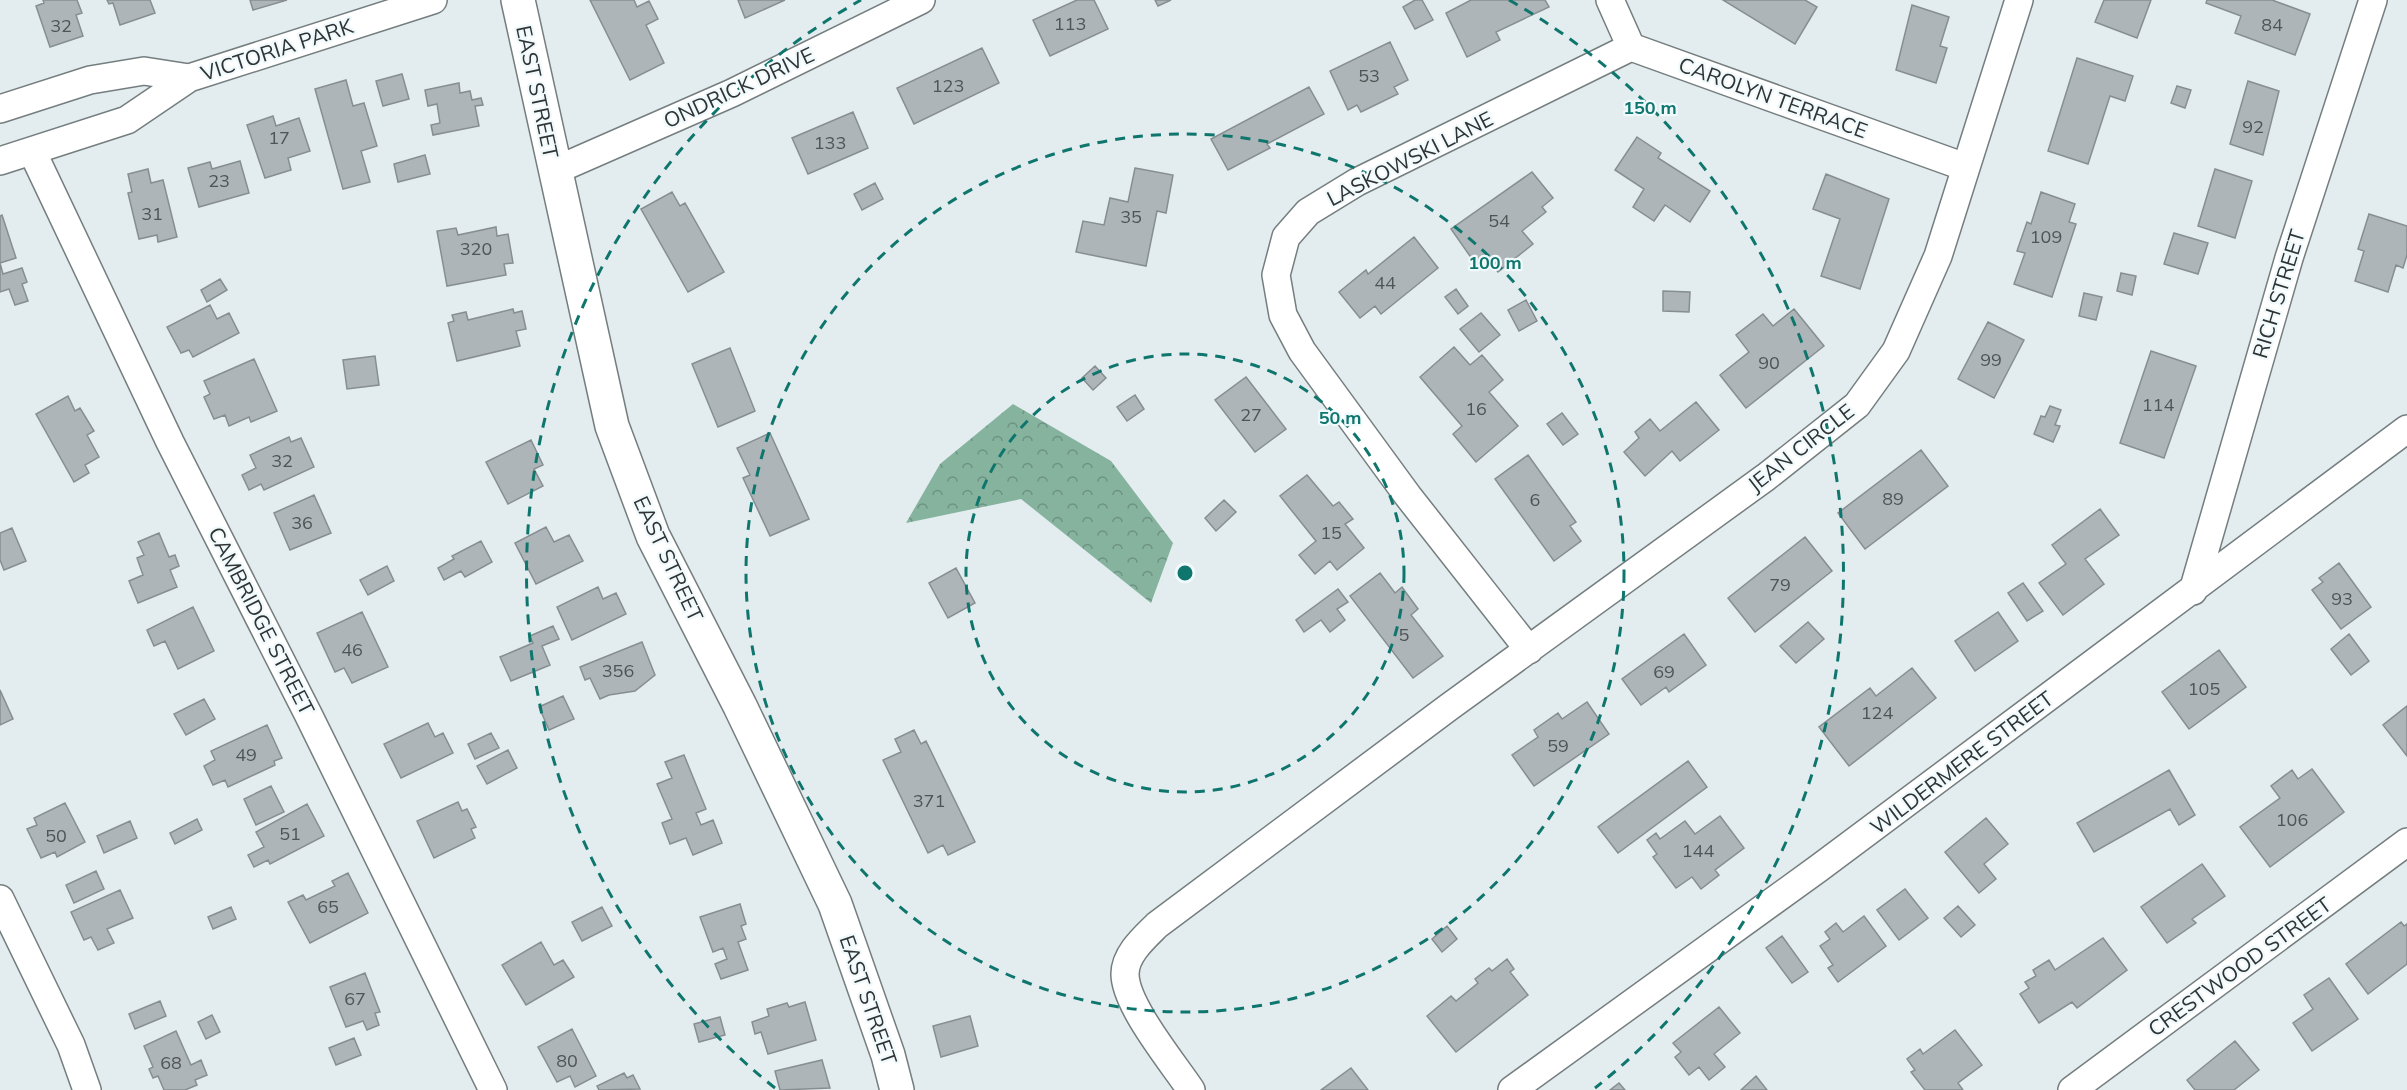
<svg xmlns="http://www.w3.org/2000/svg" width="2407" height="1090" font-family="Mulish,sans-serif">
	<defs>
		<pattern id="forest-crowns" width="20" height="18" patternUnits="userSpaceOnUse" patternTransform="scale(1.5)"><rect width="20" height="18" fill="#85b39e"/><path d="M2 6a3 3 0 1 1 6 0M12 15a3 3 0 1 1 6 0" fill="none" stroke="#6d9281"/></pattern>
	</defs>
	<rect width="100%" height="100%" fill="#e3ecee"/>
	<path fill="url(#forest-crowns)" d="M 1013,404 L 1111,461 L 1173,543 L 1151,603 L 1021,499 L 906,523 L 940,464 Z"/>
	<path fill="#aeb5b9" stroke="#878e92" stroke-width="1.5" d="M 43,0 L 77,0 L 82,13 L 76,15 L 83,36 L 50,47 L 36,6 L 44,3 Z
		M 107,0 L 150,0 L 155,13 L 120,25 L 113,3 L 109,4 Z
		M 250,0 L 287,0 L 253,10 Z
		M 590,0 L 634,0 L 637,7 L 649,1 L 658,19 L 646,25 L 664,63 L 630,80 Z
		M 738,0 L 785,0 L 745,18 Z
		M 1077,0 L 1094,0 L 1108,29 L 1050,56 L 1033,20 Z
		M 1155,0 L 1171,0 L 1158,6 Z
		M 1415,0 L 1422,0 L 1433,20 L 1415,29 L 1403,7 Z
		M 1471,0 L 1545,0 L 1549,7 L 1496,32 L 1500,40 L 1467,57 L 1446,13 Z
		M 1723,0 L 1805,0 L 1817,7 L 1795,44 Z
		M 2104,0 L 2151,0 L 2137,38 L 2095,22 Z
		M 2207,0 L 2272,0 L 2310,14 L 2295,55 L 2235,33 L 2241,16 L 2206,3 Z
		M 1912,5 L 1949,17 L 1940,46 L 1947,48 L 1936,83 L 1896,70 Z
		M 1390,42 L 1408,80 L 1394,87 L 1398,94 L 1361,112 L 1357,105 L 1348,110 L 1330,71 Z
		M 982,48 L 999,83 L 914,124 L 897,88 Z
		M 2077,58 L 2133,76 L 2125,101 L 2110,96 L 2088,164 L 2048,151 Z
		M 402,74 L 409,99 L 383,106 L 376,81 Z
		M 346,80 L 353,106 L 364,103 L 377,146 L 361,151 L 370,182 L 343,189 L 315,89 Z
		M 2248,81 L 2279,91 L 2263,155 L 2230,144 Z
		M 459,83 L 460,93 L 470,91 L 472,100 L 481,98 L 483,105 L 475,106 L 479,126 L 433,135 L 431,125 L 440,123 L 437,104 L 428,106 L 425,90 Z
		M 2177,86 L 2191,90 L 2185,108 L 2171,103 Z
		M 1309,87 L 1324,114 L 1267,144 L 1270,148 L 1228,170 L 1211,139 Z
		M 853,112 L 868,148 L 808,174 L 792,138 Z
		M 273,116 L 276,126 L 299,118 L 310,151 L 288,158 L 291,170 L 265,178 L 247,125 Z
		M 1637,137 L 1661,153 L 1658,158 L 1710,191 L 1690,222 L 1665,205 L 1654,221 L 1633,207 L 1644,189 L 1615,170 Z
		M 425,155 L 430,174 L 398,182 L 394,164 Z
		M 240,161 L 249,193 L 199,207 L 188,168 L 210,162 L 212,169 Z
		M 1135,168 L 1173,175 L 1166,213 L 1157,211 L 1146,266 L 1076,252 L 1083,221 L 1104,225 L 1110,198 L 1128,202 Z
		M 148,169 L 151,183 L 163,180 L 177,237 L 158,242 L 157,235 L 139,239 L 128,193 L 132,192 L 128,174 Z
		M 2215,169 L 2252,181 L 2235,238 L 2198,226 Z
		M 1532,172 L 1553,198 L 1542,207 L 1546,212 L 1522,231 L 1533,244 L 1498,272 L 1487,258 L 1477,266 L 1451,229 Z
		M 1826,174 L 1889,199 L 1860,289 L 1821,276 L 1840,219 L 1813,209 Z
		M 875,183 L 883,199 L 862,210 L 854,194 Z
		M 672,192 L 680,206 L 685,203 L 724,272 L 688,292 L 641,209 Z
		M 2041,192 L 2075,204 L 2069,222 L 2076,224 L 2052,297 L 2014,284 L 2025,253 L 2017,251 L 2027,222 L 2031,224 Z
		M 2369,214 L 2407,226 L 2407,255 L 2403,268 L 2396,265 L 2388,292 L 2355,281 L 2364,251 L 2358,249 Z
		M 2,215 L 16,258 L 0,263 L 3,274 L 22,268 L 27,282 L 22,284 L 28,301 L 15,305 L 9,289 L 0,292 L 0,216 Z
		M 496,227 L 497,236 L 508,234 L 513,263 L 504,264 L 506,275 L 447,286 L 437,231 L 456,228 L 458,235 Z
		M 2174,233 L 2208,243 L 2198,274 L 2164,264 Z
		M 1414,237 L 1438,268 L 1381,314 L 1375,306 L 1360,318 L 1339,292 L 1366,270 L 1368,274 Z
		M 2121,273 L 2136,276 L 2132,295 L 2117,291 Z
		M 220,279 L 227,290 L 207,302 L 201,290 Z
		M 1456,289 L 1468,306 L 1458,314 L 1445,297 Z
		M 1663,291 L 1690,292 L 1689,312 L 1663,311 Z
		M 2084,293 L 2102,297 L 2096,320 L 2079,316 Z
		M 1526,300 L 1537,321 L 1519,331 L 1508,310 Z
		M 210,305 L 217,319 L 229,313 L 239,333 L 193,357 L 189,350 L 181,353 L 167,327 Z
		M 513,309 L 514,313 L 522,311 L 526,329 L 516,331 L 520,346 L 457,361 L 448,323 L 454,321 L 452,315 L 466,312 L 468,320 Z
		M 1794,309 L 1824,346 L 1746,408 L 1720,375 L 1749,352 L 1736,335 L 1763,314 L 1773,326 Z
		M 1481,313 L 1500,335 L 1479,352 L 1460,329 Z
		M 1988,322 L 2024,340 L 1994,398 L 1958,379 Z
		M 1454,347 L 1470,365 L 1482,355 L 1503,380 L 1489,392 L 1518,426 L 1476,462 L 1453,434 L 1462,426 L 1420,377 Z
		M 730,348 L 755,411 L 718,427 L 692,364 Z
		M 2151,351 L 2196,366 L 2164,458 L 2120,443 Z
		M 375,356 L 379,385 L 347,389 L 343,360 Z
		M 254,359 L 277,411 L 251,422 L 249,417 L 229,426 L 225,415 L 214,419 L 204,397 L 210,394 L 204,381 Z
		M 1095,366 L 1106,378 L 1093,390 L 1082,378 Z
		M 1246,377 L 1286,429 L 1255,452 L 1215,400 Z
		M 1135,395 L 1144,409 L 1127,421 L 1117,407 Z
		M 68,396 L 75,411 L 80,408 L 94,431 L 87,435 L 99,457 L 85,465 L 89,473 L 74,482 L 36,414 Z
		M 1696,402 L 1719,430 L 1680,461 L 1672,451 L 1645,476 L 1624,452 L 1639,438 L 1635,432 L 1650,419 L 1660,431 Z
		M 2050,406 L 2061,410 L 2055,425 L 2060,426 L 2053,442 L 2034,434 L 2041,416 L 2045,417 Z
		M 1562,413 L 1578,434 L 1563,445 L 1547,424 Z
		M 770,433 L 809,519 L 770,536 L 743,478 L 750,475 L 737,448 Z
		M 289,437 L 291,442 L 301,438 L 314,467 L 264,490 L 261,484 L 249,490 L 242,475 L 256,468 L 250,455 Z
		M 531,440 L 543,465 L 534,469 L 543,486 L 508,504 L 486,462 Z
		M 1921,450 L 1948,486 L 1865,549 L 1838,513 Z
		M 1528,455 L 1576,522 L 1570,526 L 1581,541 L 1554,561 L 1495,479 Z
		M 1307,475 L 1333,506 L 1339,502 L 1353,519 L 1345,524 L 1364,548 L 1337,570 L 1330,561 L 1315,574 L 1299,555 L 1316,541 L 1280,496 Z
		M 314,495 L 331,533 L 290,550 L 274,513 Z
		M 1224,500 L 1236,512 L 1216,531 L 1205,518 Z
		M 2100,509 L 2119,535 L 2085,559 L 2104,584 L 2063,615 L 2039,583 L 2066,564 L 2052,545 Z
		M 546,527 L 554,542 L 569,535 L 583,561 L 536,584 L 515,543 Z
		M 12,528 L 26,561 L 4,570 L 0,560 L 0,533 Z
		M 159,533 L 169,557 L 175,555 L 179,566 L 170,570 L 177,587 L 138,603 L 129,581 L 143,575 L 137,558 L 144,555 L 138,542 Z
		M 1805,537 L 1832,571 L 1755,632 L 1728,598 Z
		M 481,541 L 492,562 L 465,577 L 461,571 L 444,580 L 438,568 L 454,559 L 452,556 Z
		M 2339,563 L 2371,607 L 2341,629 L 2312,590 L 2323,582 L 2319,578 Z
		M 387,566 L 394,581 L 368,595 L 360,580 Z
		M 956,568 L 975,603 L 948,618 L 929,583 Z
		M 1380,573 L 1395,593 L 1402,587 L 1418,609 L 1411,615 L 1443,656 L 1413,678 L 1350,596 Z
		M 2023,583 L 2043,611 L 2027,621 L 2008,593 Z
		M 598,587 L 603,599 L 616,593 L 626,614 L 572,640 L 557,607 Z
		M 1338,589 L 1348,602 L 1337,609 L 1345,620 L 1330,632 L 1321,620 L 1304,632 L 1296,620 Z
		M 193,607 L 214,651 L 178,669 L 165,641 L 154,646 L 147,630 Z
		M 362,612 L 388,667 L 352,683 L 344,668 L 335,672 L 317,633 Z
		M 1998,612 L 2018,641 L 1975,671 L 1955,641 Z
		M 1808,622 L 1824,639 L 1796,663 L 1780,646 Z
		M 553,626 L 559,639 L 542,646 L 550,665 L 511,681 L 500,657 L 533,643 L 530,636 Z
		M 1684,634 L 1706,665 L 1669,692 L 1666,687 L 1641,705 L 1622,679 Z
		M 2349,634 L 2369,661 L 2351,675 L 2331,649 Z
		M 642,642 L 655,675 L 635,691 L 609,695 L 600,699 L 590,678 L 585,680 L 580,667 Z
		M 2219,650 L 2246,687 L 2189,729 L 2162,692 Z
		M 1912,668 L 1936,698 L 1849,766 L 1819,727 L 1870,688 L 1876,696 Z
		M 0,690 L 13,719 L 0,725 Z
		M 563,696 L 574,719 L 549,730 L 539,707 Z
		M 204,699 L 215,719 L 186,735 L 174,714 Z
		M 1587,702 L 1609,734 L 1534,786 L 1512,755 L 1538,737 L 1534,730 L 1558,713 L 1562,719 Z
		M 2407,706 L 2407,756 L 2383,725 Z
		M 428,723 L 435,737 L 443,733 L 453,753 L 401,778 L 384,744 Z
		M 267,725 L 282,758 L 274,761 L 275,765 L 228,787 L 225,780 L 213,785 L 204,766 L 215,760 L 211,751 Z
		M 914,730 L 921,744 L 926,741 L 975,842 L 948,855 L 943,845 L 928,853 L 883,760 L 901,752 L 895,739 Z
		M 491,733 L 499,748 L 475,759 L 468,744 Z
		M 508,750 L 517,768 L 487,784 L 477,766 Z
		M 684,755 L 706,809 L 696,813 L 701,825 L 713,820 L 722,843 L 693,855 L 686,838 L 670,844 L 662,823 L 672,819 L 657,784 L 672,778 L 665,762 Z
		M 1688,761 L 1707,787 L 1618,853 L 1598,827 Z
		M 2312,769 L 2344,812 L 2270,867 L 2240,827 L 2280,798 L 2271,786 L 2292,770 L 2298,779 Z
		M 2169,770 L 2195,815 L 2179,825 L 2170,809 L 2094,852 L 2077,823 Z
		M 271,786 L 284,812 L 256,825 L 244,799 Z
		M 458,802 L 462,811 L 467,809 L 476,827 L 471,829 L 475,838 L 434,858 L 417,821 Z
		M 65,803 L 85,842 L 57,857 L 55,852 L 41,858 L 27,829 L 37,825 L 34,818 Z
		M 307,804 L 324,836 L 270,864 L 268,860 L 254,867 L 248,855 L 264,847 L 256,832 Z
		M 1720,816 L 1744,848 L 1715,870 L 1719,875 L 1701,889 L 1692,877 L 1676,888 L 1653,857 L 1657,854 L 1647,840 L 1656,833 L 1660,839 L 1685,821 L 1695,834 Z
		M 1986,818 L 2008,844 L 1984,864 L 1996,879 L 1979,893 L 1945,852 Z
		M 197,819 L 202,830 L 175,844 L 170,833 Z
		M 130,821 L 137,838 L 104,853 L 97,836 Z
		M 2202,864 L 2225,896 L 2192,919 L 2196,923 L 2167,943 L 2141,907 Z
		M 96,871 L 104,889 L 74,903 L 66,885 Z
		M 348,873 L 368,913 L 310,943 L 288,902 L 303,895 L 306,900 L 335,886 L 332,881 Z
		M 1905,889 L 1928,918 L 1899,940 L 1877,910 Z
		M 120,890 L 133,918 L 107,929 L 114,943 L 98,950 L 91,937 L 84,940 L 71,912 Z
		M 740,904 L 746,924 L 741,926 L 746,939 L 738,942 L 748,970 L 721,979 L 715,964 L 727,959 L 723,948 L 713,952 L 700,917 Z
		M 1958,906 L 1975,925 L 1961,937 L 1944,918 Z
		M 231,907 L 236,919 L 213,929 L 208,917 Z
		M 602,907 L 612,926 L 582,941 L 572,922 Z
		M 1864,916 L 1886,946 L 1838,982 L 1828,968 L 1833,965 L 1820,946 L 1830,939 L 1825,932 L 1836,923 L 1843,932 Z
		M 2401,922 L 2404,926 L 2407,924 L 2407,964 L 2368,994 L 2346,964 Z
		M 1447,926 L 1457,939 L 1442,952 L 1432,939 Z
		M 1782,936 L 1808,972 L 1792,983 L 1766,948 Z
		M 2103,938 L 2127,970 L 2077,1008 L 2072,1002 L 2039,1023 L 2020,994 L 2029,988 L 2025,982 L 2036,976 L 2033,970 L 2049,960 L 2055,970 Z
		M 541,942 L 554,965 L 563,960 L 574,977 L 526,1005 L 502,965 Z
		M 1507,959 L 1514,969 L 1510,972 L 1528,995 L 1456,1052 L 1427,1016 L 1451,996 L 1456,1001 L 1478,983 L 1475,979 L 1489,968 L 1492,971 Z
		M 365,973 L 380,1012 L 375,1013 L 379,1025 L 367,1030 L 363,1021 L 346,1027 L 330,987 Z
		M 2329,978 L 2358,1019 L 2312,1051 L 2293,1023 L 2313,1009 L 2304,995 Z
		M 160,1001 L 166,1016 L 135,1029 L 129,1014 Z
		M 805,1002 L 816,1040 L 768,1054 L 761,1032 L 755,1034 L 752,1022 L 769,1016 L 767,1009 L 787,1003 L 789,1007 Z
		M 1719,1007 L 1740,1033 L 1714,1054 L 1725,1067 L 1709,1080 L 1699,1067 L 1689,1075 L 1675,1057 L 1681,1052 L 1673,1043 Z
		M 212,1015 L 220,1032 L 206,1039 L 198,1022 Z
		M 970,1016 L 978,1046 L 941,1057 L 933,1026 Z
		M 720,1017 L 725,1035 L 699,1042 L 694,1024 Z
		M 572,1029 L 596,1076 L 575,1087 L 570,1076 L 557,1082 L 538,1047 Z
		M 1955,1030 L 1982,1065 L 1958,1083 L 1963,1090 L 1925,1090 L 1911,1072 L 1915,1070 L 1907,1059 L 1920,1049 L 1923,1054 Z
		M 176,1031 L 191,1065 L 201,1060 L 207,1075 L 195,1080 L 197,1085 L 185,1090 L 164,1090 L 158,1076 L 153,1078 L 149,1069 L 153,1067 L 144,1046 Z
		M 354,1038 L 361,1055 L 336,1065 L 329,1048 Z
		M 2235,1041 L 2259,1070 L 2234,1090 L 2195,1090 L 2187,1080 Z
		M 822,1060 L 830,1088 L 780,1090 L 775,1071 Z
		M 1351,1068 L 1368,1090 L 1321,1090 Z
		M 624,1073 L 627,1078 L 633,1075 L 640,1089 L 599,1090 L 597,1086 Z
		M 1756,1076 L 1767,1090 L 1741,1090 Z
		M 1619,1083 L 1625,1090 L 1610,1090 Z"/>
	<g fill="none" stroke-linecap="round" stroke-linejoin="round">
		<g stroke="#757e7f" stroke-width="30">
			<path id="street" d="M 1610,0 L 1631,47 L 1965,167
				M 0,109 L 90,80 L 144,71 L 189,78
				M 32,151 L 170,442 L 309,716 L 493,1090
				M 0,161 L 127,120 L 189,78 L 433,0
				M 554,171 L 732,93 L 921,0
				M 2193,591 L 2289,258 L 2373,0
				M 1529,650 L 1408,496 L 1302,351 L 1283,315 L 1276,275 L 1286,237 L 1308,212 L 1357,182 L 1631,47
				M 0,899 L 71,1045 L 87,1090
				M 1191,1090 C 1173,1063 1125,1005 1125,974 C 1125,954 1145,937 1157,925 L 1449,707 L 1766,477 L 1857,405 L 1896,351 L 1938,256 L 2019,0
				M 1512,1090 L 1819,868 L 2407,429
				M 2072,1090 L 2407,842"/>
		</g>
		<g stroke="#757e7f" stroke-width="36">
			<path id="secondary" d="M 518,0 L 612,426 L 653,536 L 740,706 L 835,904 L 888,1055 L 897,1090"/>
		</g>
		<use href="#street" stroke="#fff" stroke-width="27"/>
		<use href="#secondary" stroke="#fff" stroke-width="33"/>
	</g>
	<g fill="none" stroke="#0f766e" stroke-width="3" stroke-dasharray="10 8">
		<circle cx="1185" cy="573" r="219"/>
		<circle cx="1185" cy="573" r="439"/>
		<path d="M775 1088A658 658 0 0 1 861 0M1509 0A658 658 0 0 1 1595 1088"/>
	</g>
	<g text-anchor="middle" stroke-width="4.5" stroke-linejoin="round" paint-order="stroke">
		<g font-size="18" fill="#4f5454">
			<text x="1070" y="30">113</text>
			<text x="2272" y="31">84</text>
			<text x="61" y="32">32</text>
			<text x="1369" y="82">53</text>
			<text x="948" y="92">123</text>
			<text x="2253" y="133">92</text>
			<text x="279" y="144">17</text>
			<text x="830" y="149">133</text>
			<text x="219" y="187">23</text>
			<text x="152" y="220">31</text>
			<text x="1131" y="223">35</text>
			<text x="1499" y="227">54</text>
			<text x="2046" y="243">109</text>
			<text x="476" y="255">320</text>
			<text x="1385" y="289">44</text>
			<text x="1991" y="366">99</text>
			<text x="1769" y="369">90</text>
			<text x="2158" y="411">114</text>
			<text x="1476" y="415">16</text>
			<text x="1251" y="421">27</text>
			<text x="282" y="467">32</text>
			<text x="1893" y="505">89</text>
			<text x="1535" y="506">6</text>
			<text x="302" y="529">36</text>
			<text x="1331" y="539">15</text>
			<text x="1780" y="591">79</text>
			<text x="2342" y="605">93</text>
			<text x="1404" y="641">5</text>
			<text x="352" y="656">46</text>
			<text x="618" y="677">356</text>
			<text x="1664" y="678">69</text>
			<text x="2204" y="695">105</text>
			<text x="1877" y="719">124</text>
			<text x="1558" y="752">59</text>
			<text x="246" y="761">49</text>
			<text x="929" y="807">371</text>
			<text x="2292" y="826">106</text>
			<text x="290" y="840">51</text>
			<text x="56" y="842">50</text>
			<text x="1698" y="857">144</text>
			<text x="328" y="913">65</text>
			<text x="355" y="1005">67</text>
			<text x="567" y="1067">80</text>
			<text x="171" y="1069">68</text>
		</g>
		<g font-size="21" fill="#2f3333" stroke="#f0f9fb">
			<text transform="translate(277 50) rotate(-18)" y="7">VICTORIA PARK</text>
			<text transform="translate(739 88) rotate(-25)" y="7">ONDRICK DRIVE</text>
			<text transform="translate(537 92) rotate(78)" y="7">EAST STREET</text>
			<text transform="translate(1773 98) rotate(20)" y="7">CAROLYN TERRACE</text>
			<text transform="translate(1410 159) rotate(-27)" y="7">LASKOWSKI LANE</text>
			<text transform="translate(2279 294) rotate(-73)" y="7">RICH STREET</text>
			<text transform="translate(1801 448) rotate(-38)" y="7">JEAN CIRCLE</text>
			<text transform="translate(668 559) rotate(65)" y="7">EAST STREET</text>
			<text transform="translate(261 621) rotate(63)" y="7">CAMBRIDGE STREET</text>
			<text transform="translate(1962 763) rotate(-37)" y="7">WILDERMERE STREET</text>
			<text transform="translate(2240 967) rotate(-36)" y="7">CRESTWOOD STREET</text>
			<text transform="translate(868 1000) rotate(71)" y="7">EAST STREET</text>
		</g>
	</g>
	<circle cx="1185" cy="573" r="9" fill="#0f766e" stroke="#f0f9fb" stroke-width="3"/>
	<g font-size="18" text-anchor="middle" font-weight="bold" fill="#0f766e" stroke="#f0f9fb" stroke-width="4.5" stroke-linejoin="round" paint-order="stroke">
		<text x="1650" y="114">150 m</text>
		<text x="1495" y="269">100 m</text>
		<text x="1340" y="424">50 m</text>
	</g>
</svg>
